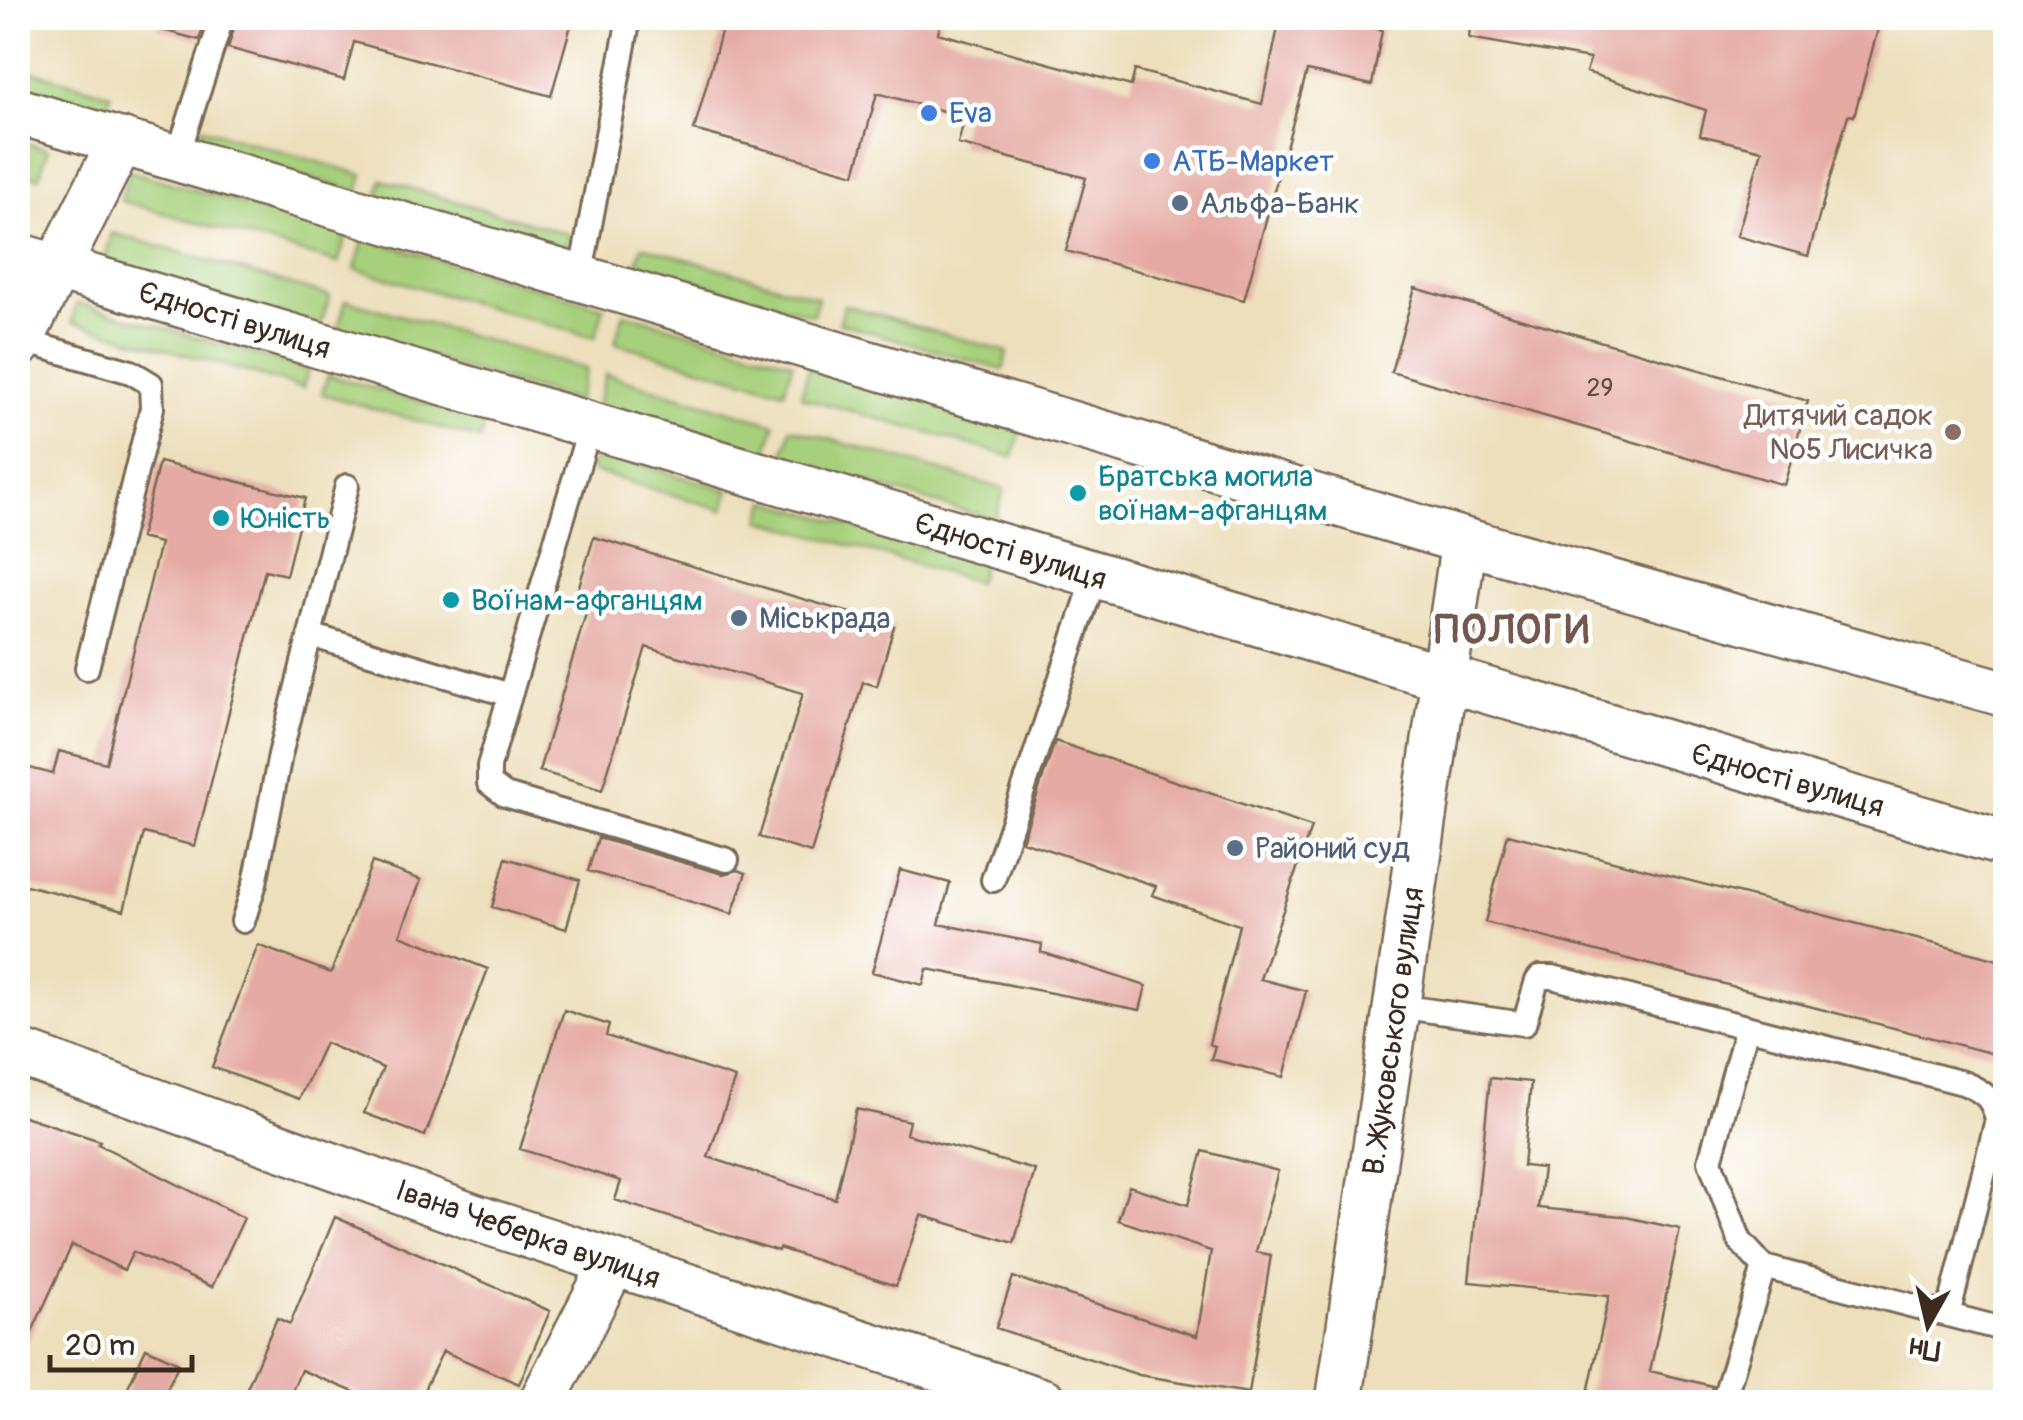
<svg xmlns="http://www.w3.org/2000/svg" width="2023" height="1420" font-family="Pangolin,sans-serif">
	<rect width="100%" height="100%" fill="#fff"/>
	<filter id="ink" filterUnits="userSpaceOnUse"><feTurbulence type="fractalNoise" baseFrequency=".01" numOctaves="2"/><feDisplacementMap in="SourceGraphic" scale="20" xChannelSelector="R" yChannelSelector="G"/><feConvolveMatrix kernelMatrix="1 2 1 2 8 2 1 2 1" color-interpolation-filters="sRGB"/></filter>
	<filter id="wash" filterUnits="userSpaceOnUse"><feTurbulence type="fractalNoise" baseFrequency=".0048" numOctaves="4" result="noise"/><feDisplacementMap in="SourceGraphic" scale="40" xChannelSelector="R" yChannelSelector="G"/><feGaussianBlur stdDeviation="2.25" result="paint"/><feColorMatrix in="noise" values="0 0 0 0 0 0 0 0 0 0 0 0 0 0 0 0 0 1.4 0 .05"/><feComposite in="paint" operator="in"/></filter>
	<g filter="url(#wash)">
		<rect width="100%" height="100%" fill="#eddfbc"/>
		<path fill="#a7d07c" stroke="#717d4d" stroke-width="2.5" d="M 18,67 L 111,94 L 105,112 L 18,87 Z
			M 202,128 L 363,175 L 358,192 L 197,146 Z
			M 18,141 L 48,149 L 39,178 L 18,172 Z
			M 129,171 L 347,234 L 338,263 L 121,201 Z
			M 382,180 L 569,234 L 564,251 L 377,198 Z
			M 112,233 L 330,296 L 320,326 L 103,264 Z
			M 364,238 L 604,307 L 595,338 L 355,269 Z
			M 642,246 L 818,297 L 813,315 L 637,265 Z
			M 346,300 L 586,369 L 577,401 L 337,332 Z
			M 77,303 L 308,369 L 303,388 L 72,322 Z
			M 844,305 L 1007,352 L 1003,370 L 839,323 Z
			M 624,313 L 793,362 L 784,391 L 615,343 Z
			M 809,366 L 1022,427 L 1013,457 L 801,397 Z
			M 606,374 L 775,424 L 766,454 L 597,406 Z
			M 328,375 L 485,420 L 480,439 L 322,394 Z
			M 791,428 L 1004,489 L 995,520 L 783,459 Z
			M 596,452 L 729,490 L 724,510 L 591,471 Z
			M 767,501 L 983,563 L 977,582 L 761,520 Z"/>
		<g id="blocks">
			<path fill="#e5aaa3" d="M 160,18 L 206,18 L 199,40 L 159,29 Z
				M 237,18 L 573,18 L 551,96 L 354,42 L 344,80 L 228,48 Z
				M 725,18 L 942,18 L 938,33 L 1131,86 L 1135,70 L 1262,104 L 1280,18 L 1321,18 L 1382,30 L 1372,85 L 1307,71 L 1244,300 L 1066,251 L 1086,178 L 958,144 L 965,117 L 877,93 L 855,174 L 694,130 Z
				M 1471,18 L 1881,18 L 1854,116 L 1848,115 L 1808,256 L 1737,236 L 1762,150 L 1700,135 L 1706,110 L 1586,72 L 1590,59 L 1469,38 Z
				M 1415,288 L 1808,401 L 1784,485 L 1391,372 Z
				M 159,462 L 305,498 L 286,575 L 265,570 L 195,846 L 144,833 L 124,910 L 18,883 L 18,765 L 53,774 L 59,751 L 106,763 L 160,543 L 140,538 Z
				M 594,537 L 894,626 L 877,686 L 863,682 L 811,853 L 759,837 L 803,693 L 646,647 L 602,790 L 539,771 L 590,600 L 576,596 Z
				M 1055,741 L 1311,827 L 1260,979 L 1306,991 L 1284,1077 L 1211,1059 L 1215,1046 L 1209,1044 L 1239,925 L 1152,895 L 1156,886 L 1022,841 Z
				M 1508,834 L 2006,962 L 2006,1008 L 1994,1054 L 1485,922 Z
				M 598,838 L 723,874 L 738,870 L 746,873 L 732,914 L 588,871 Z
				M 506,858 L 580,880 L 566,929 L 492,907 Z
				M 372,862 L 421,880 L 400,935 L 488,969 L 425,1136 L 364,1113 L 383,1068 L 325,1043 L 299,1099 L 212,1067 L 258,945 L 331,973 Z
				M 900,870 L 950,883 L 939,924 L 1042,944 L 1041,952 L 1146,986 L 1140,1010 L 927,969 L 923,985 L 872,972 Z
				M 564,1010 L 609,1025 L 606,1036 L 735,1078 L 708,1157 L 835,1199 L 856,1109 L 909,1121 L 906,1134 L 1035,1170 L 1014,1243 L 921,1215 L 896,1286 L 779,1248 L 778,1251 L 615,1200 L 621,1181 L 520,1149 Z
				M 1490,1078 L 1531,1082 L 1523,1166 L 1543,1168 L 1538,1208 L 1621,1216 L 1680,1229 L 1650,1371 L 1712,1386 L 1708,1402 L 1586,1402 L 1609,1296 L 1469,1282 Z
				M 18,1114 L 100,1141 L 98,1144 L 244,1218 L 212,1287 L 133,1252 L 124,1270 L 72,1245 L 18,1362 Z
				M 1203,1151 L 1278,1171 L 1256,1252 L 1271,1255 L 1249,1393 L 1139,1375 L 996,1328 L 1013,1277 L 1197,1336 L 1211,1251 L 1118,1220 L 1129,1186 L 1188,1205 Z
				M 335,1217 L 550,1311 L 519,1384 L 443,1351 L 418,1402 L 378,1402 L 301,1370 L 287,1402 L 275,1402 L 246,1390 L 277,1318 L 290,1324 Z
				M 146,1348 L 179,1363 L 161,1402 L 121,1402 Z"/>
		</g>
	</g>
	<g filter="url(#ink)">
		<use href="#blocks" fill-opacity="0" stroke="#796955" stroke-width="2.5"/>
		<g fill="none" stroke-linecap="round" stroke-linejoin="round">
			<g stroke="#796955" stroke-width="28">
				<path id="service" d="M 177,158 L 222,18
					M 580,278 L 629,18
					M 20,340 L 131,372 L 151,384 L 152,408 L 87,668
					M 590,426 L 489,766 L 489,783 L 505,795 L 727,860
					M 310,635 L 510,695
					M 993,880 L 1095,576
					M 243,921 L 255,883 L 280,755 L 347,486
					M 1397,1006 L 1524,1024 L 1537,981 L 1540,977 L 1552,977 L 1963,1083 C 1983,1091 1993,1098 1997,1120 L 1948,1315
					M 1747,1027 L 1710,1161 L 1740,1241 L 1764,1267
					M 1723,1402 L 1764,1267 L 2006,1330"/>
			</g>
			<g stroke="#796955" stroke-width="50">
				<path id="minor" d="M 18,111 L 1464,541 L 2006,694
					M 18,256 L 2006,844
					M 18,345 L 121,141
					M 18,1052 L 473,1217 L 1044,1402
					M 542,1402 L 613,1263
					M 1339,1402 L 1464,541"/>
			</g>
			<use href="#service" stroke="#fff" stroke-width="22"/>
			<use href="#minor" stroke="#fff" stroke-width="45"/>
		</g>
	</g>
	<g fill="#3f7fe0" stroke="#fff" stroke-width="4">
		<circle cx="929" cy="113" r="10"/>
		<circle cx="1152" cy="161" r="10"/>
	</g>
	<g fill="#5c6f8a" stroke="#fff" stroke-width="4">
		<circle cx="1180" cy="203" r="10"/>
		<circle cx="739" cy="618" r="10"/>
		<circle cx="1235" cy="848" r="10"/>
	</g>
	<circle fill="#8d6e63" stroke="#fff" stroke-width="4" cx="1953" cy="432" r="10"/>
	<g fill="#0f9aa8" stroke="#fff" stroke-width="4">
		<circle cx="1078" cy="493" r="10"/>
		<circle cx="221" cy="518" r="10"/>
		<circle cx="451" cy="600" r="10"/>
	</g>
	<g text-anchor="middle" stroke-width="9" stroke-linejoin="round" paint-order="stroke">
		<g font-size="25" fill="#664a3f">
			<text x="1600" y="396">29</text>
		</g>
		<g font-size="30" fill="#366cbe" stroke="#fff" text-anchor="start">
			<text x="949" y="123">Eva</text>
			<text x="1172" y="171">АТБ-Маркет</text>
		</g>
		<g font-size="30" fill="#4e5e75" stroke="#fff" text-anchor="start">
			<text x="1200" y="213">Альфа-Банк</text>
			<text x="759" y="628">Міськрада</text>
			<text x="1255" y="858">Районий суд</text>
		</g>
		<g font-size="30" fill="#3b2a1e" stroke="#fff">
			<text transform="translate(235 320) rotate(17)" y="10">Єдності вулиця</text>
			<text transform="translate(1011 551) rotate(17)" y="10">Єдності вулиця</text>
			<text transform="translate(1788 780) rotate(16)" y="10">Єдності вулиця</text>
			<text transform="translate(1393 1031) rotate(-82)" y="10">В. Жуковського вулиця</text>
			<text transform="translate(528 1234) rotate(19)" y="10">Івана Чеберка вулиця</text>
		</g>
		<g font-size="30" fill="#785e54" stroke="#fff" text-anchor="end">
			<text x="1933" y="425">Дитячий садок<tspan x="1933" dy="34">№5 Лисичка</tspan></text>
		</g>
		<g font-size="30" fill="#0d838f" stroke="#fff" text-anchor="start">
			<text x="1098" y="486">Братська могила<tspan x="1098" dy="34">воїнам-афганцям</tspan></text>
			<text x="241" y="528">Юність</text>
			<text x="471" y="610">Воїнам-афганцям</text>
		</g>
		<g font-size="40" font-weight="bold" letter-spacing="2.5" fill="#76574d" stroke="#fff">
			<text x="1513" y="643">ПОЛОГИ</text>
		</g>
	</g>
	<rect width="2023" height="1420" fill="none" stroke="#fff" stroke-width="60"/>
	<g transform="translate(1928 1325) rotate(188)" stroke="#ffffff" stroke-width="8" paint-order="stroke">
	<path d="M0-8L18 38L0 25L-18 38Z" fill="#3b2a1e"/>
	<text y="-15" font-size="28" font-weight="bold" text-anchor="middle" fill="#3b2a1e">Пн</text>
	</g>
	<path d="M50 1355v15h142v-15" fill="none" stroke="#3b2a1e" stroke-width="5"/>
	<text x="65" y="1355" font-size="30" fill="#3b2a1e" stroke="#ffffff" stroke-width="8" paint-order="stroke">20 m</text>
</svg>
